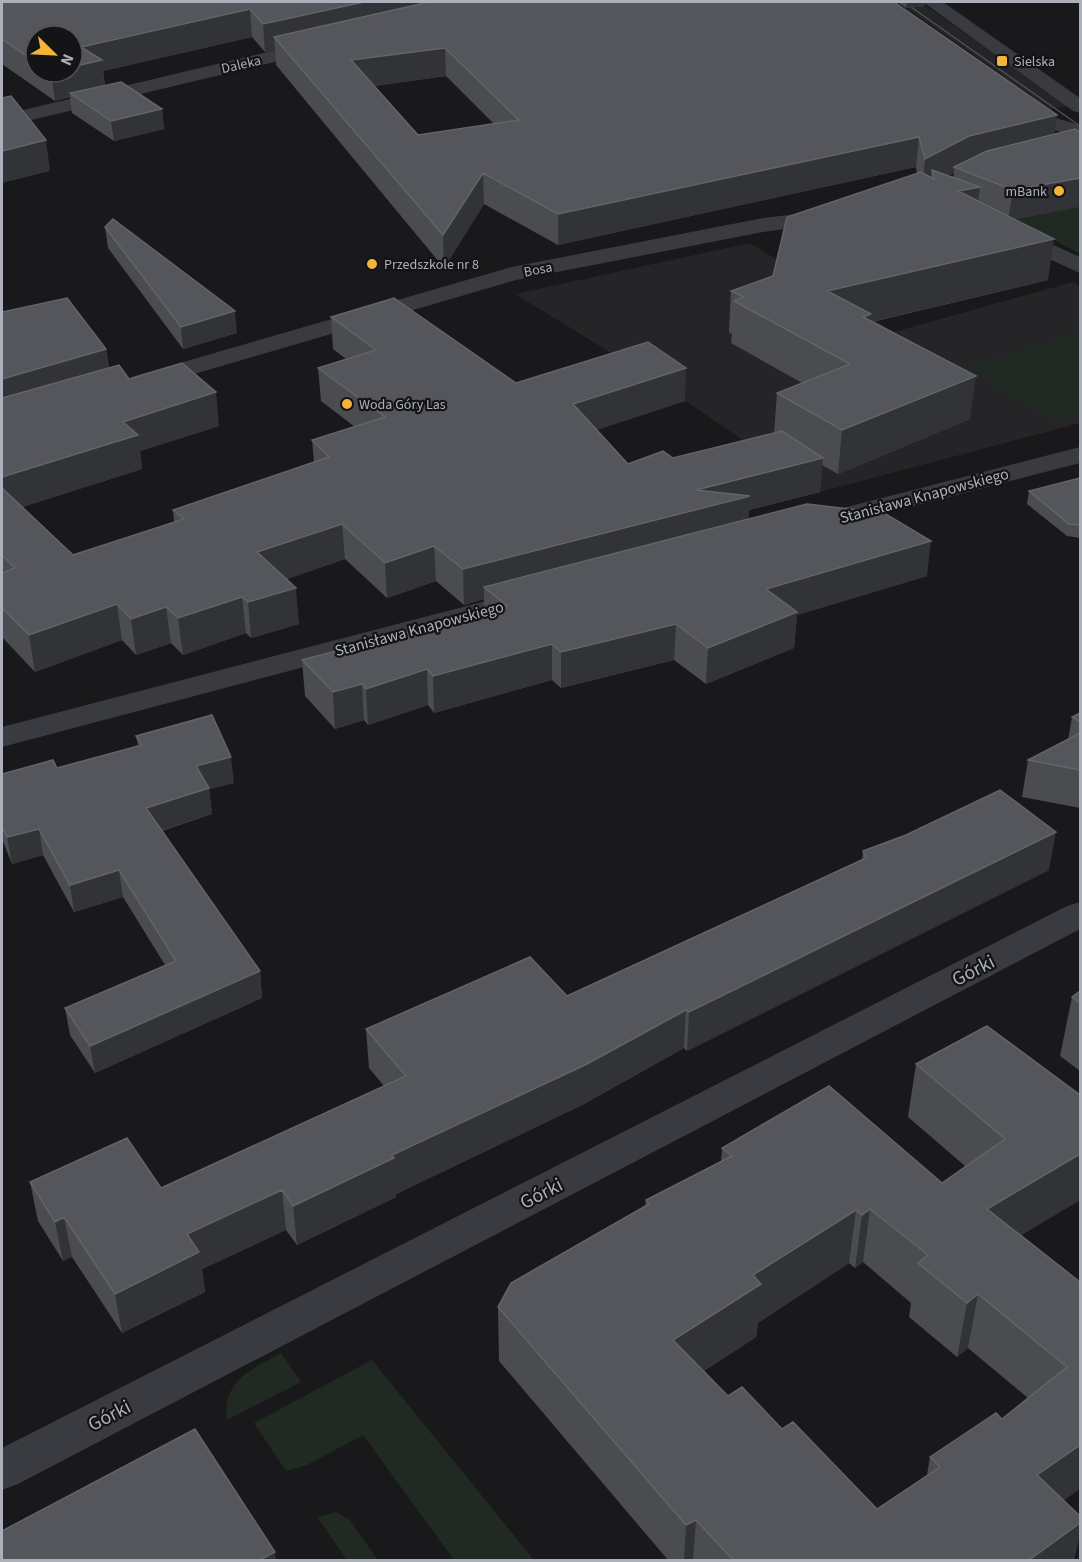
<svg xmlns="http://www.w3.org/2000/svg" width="1082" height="1562" font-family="'Source Sans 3',sans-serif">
	<rect width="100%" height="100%" fill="#19191b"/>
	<path fill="#252528" d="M 898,2 L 923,4 L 1070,106 L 1050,109 Z
		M 750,243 L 894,332 L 1073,282 L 1080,286 L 1080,423 L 820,492 L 647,375 L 515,294 Z"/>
	<path fill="#202922" d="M 1080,207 L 1080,254 L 1016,219 Z
		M 1080,331 L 1080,413 L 1055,422 L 967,368 Z
		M 281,1353 L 301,1382 L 227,1420 C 222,1380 251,1370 281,1353 Z
		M 372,1360 L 534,1560 L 454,1560 L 363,1435 L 307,1465 L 286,1471 L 254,1423 Z
		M 336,1512 L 350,1520 L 378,1560 L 347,1560 L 317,1517 Z"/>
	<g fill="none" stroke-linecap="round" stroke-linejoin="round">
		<path fill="#3a3b40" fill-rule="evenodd" d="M 923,2 L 943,2 L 1080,98 L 1080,113 L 1073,111 Z
			M 318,40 L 325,42 L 327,46 L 325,50 L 2,127 L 2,115 Z
			M 1017,95 L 1024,97 L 1052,117 L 1080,125 L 1080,138 L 1038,125 L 1007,101 L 1010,97 Z
			M 831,210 L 839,212 L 842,217 L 839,222 L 763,232 L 516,280 L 153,386 L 144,389 L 135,386 L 131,381 L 135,376 L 512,267 L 763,218 Z
			M 1011,226 L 1080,257 L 1080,273 L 1003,238 L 1000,233 L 1003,228 Z
			M 1080,447 L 1080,463 L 822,530 L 812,528 L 808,522 L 812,516 Z
			M 528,590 L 538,593 L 543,599 L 538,605 L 2,747 L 2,727 Z
			M 1080,902 L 1080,929 L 18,1484 L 2,1490 L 2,1448 L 1067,906 Z"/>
		<path stroke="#4d4f55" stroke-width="1.5" d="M 904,2 L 1080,126"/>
	</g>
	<path fill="#4a4c50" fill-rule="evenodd" d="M 2,2 L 894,2 L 1057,115 L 1014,219 L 1048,280 L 872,322 L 970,419 L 838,474 L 822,465 L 820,492 L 749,510 L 748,519 L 927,576 L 797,615 L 794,648 L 706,684 L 674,660 L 561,688 L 552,680 L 434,713 L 428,705 L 368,725 L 364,720 L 335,729 L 305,696 L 302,660 L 484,612 L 484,599 L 464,605 L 436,581 L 387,598 L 345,559 L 287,579 L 299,624 L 251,638 L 246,633 L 183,655 L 171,643 L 136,655 L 122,640 L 35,672 L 2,637 L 2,312 L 106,349 L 109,368 L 219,426 L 140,451 L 142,469 L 22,507 L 73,555 L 174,522 L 173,510 L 314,462 L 312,440 L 355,427 L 321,401 L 318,368 L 346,359 L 333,349 L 331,317 L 516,383 L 685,401 L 596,430 L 628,464 L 673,458 L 774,433 L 777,393 L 802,383 L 731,343 L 732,334 L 729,332 L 731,291 L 773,276 L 917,174 L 916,167 L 558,245 L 484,204 L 444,268 L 276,65 L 275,50 L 265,52 L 252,37 L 103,71 L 105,85 L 162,109 L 164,129 L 114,141 L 72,113 L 70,97 L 55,101 L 2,64 ZM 36,36 L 72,72 L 36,72 ZM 446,76 L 494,124 L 418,135 L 374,86 ZM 954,173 L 953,178 L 948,176 Z
		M 897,2 L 925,2 L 925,6 L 906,8 Z
		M 105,227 L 237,333 L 183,349 L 108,248 Z
		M 1080,478 L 1080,538 L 1067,536 L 1027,504 L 1029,491 Z
		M 1080,713 L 1080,808 L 1022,797 L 1028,760 L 1068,740 L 1072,717 Z
		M 136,736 L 234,783 L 209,789 L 212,814 L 162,831 L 260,971 L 262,998 L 95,1073 L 70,1035 L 65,1008 L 165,965 L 123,897 L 74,912 L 43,855 L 12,864 L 2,839 L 2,774 L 57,768 L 138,746 Z
		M 863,851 L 1049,870 L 687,1051 L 684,1048 L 584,1104 L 396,1194 L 396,1197 L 297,1245 L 286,1230 L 202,1269 L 205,1292 L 122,1333 L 72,1257 L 63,1261 L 38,1221 L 30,1182 L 161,1188 L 384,1086 L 369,1068 L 366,1029 L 567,996 L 862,860 Z
		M 1080,991 L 1080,1071 L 1060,1056 L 1072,997 Z
		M 916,1064 L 1080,1095 L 1080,1200 L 1021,1235 L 1080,1282 L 1064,1501 L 1074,1560 L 668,1560 L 499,1361 L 498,1307 L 645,1206 L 646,1200 L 721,1161 L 722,1148 L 942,1183 L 965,1166 L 908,1117 ZM 863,1262 L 911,1303 L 909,1317 L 957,1357 L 968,1348 L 1028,1398 L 1002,1419 L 930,1457 L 927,1475 L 877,1509 L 782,1429 L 728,1396 L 704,1371 L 756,1337 L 758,1323 L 849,1263 L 855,1268 Z"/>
	<path fill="#323336" d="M 364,2 L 486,2 L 274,37 L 275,50 L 265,52 L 263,24 Z
		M 907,2 L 925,2 L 925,6 L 906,8 Z
		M 250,9 L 252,37 L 103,71 L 105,89 L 70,93 L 70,97 L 55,101 L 51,72 L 72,72 L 72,67 L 81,47 Z
		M 445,48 L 446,76 L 353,89 L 351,60 Z
		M 162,109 L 164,129 L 114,141 L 111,121 Z
		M 1057,115 L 1053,145 L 954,167 L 954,173 L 934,183 L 934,179 L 932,170 L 930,185 L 922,190 L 925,159 L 969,136 Z
		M 919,137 L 916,167 L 558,245 L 558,214 Z
		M 46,140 L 50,171 L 2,183 L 2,151 Z
		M 483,173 L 484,204 L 444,268 L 443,235 Z
		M 1080,178 L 1080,207 L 1008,221 L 1013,190 Z
		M 980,187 L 975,227 L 958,191 Z
		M 1054,239 L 1048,280 L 870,322 L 827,291 Z
		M 235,311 L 237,333 L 183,349 L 181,327 Z
		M 106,349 L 110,382 L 2,414 L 2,379 Z
		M 686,368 L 685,401 L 572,438 L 573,404 Z
		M 976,376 L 970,419 L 838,474 L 842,430 Z
		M 216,392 L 219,426 L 140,451 L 142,469 L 2,513 L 2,477 L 123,422 Z
		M 823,458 L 820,492 L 749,510 L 747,531 L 484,587 L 484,599 L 464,605 L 463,569 L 696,490 Z
		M 342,524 L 345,559 L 261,588 L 257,552 Z
		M 931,541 L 927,576 L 797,615 L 794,648 L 706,684 L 708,648 L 766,589 Z
		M 434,546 L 436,581 L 387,598 L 385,563 Z
		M 296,588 L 299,624 L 251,638 L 248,602 Z
		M 242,597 L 246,633 L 183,655 L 178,618 Z
		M 117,604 L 122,640 L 35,672 L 29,635 Z
		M 166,607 L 171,643 L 136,655 L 131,619 Z
		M 676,624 L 674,660 L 561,688 L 561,652 Z
		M 552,644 L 552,680 L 434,713 L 433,676 Z
		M 427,669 L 428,705 L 368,725 L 366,689 Z
		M 362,684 L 364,720 L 335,729 L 333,692 Z
		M 231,757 L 234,783 L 209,789 L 212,814 L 150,834 L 146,808 L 196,766 Z
		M 39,829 L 43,855 L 12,864 L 7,837 Z
		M 1056,832 L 1049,870 L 687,1051 L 689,1012 Z
		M 119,870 L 123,897 L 74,912 L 70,885 Z
		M 260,971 L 262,998 L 95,1073 L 90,1046 Z
		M 686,1010 L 684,1048 L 584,1104 L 396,1194 L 396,1197 L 297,1245 L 293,1206 L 392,1155 Z
		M 1080,1154 L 1080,1200 L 977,1262 L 987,1209 Z
		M 282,1190 L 286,1230 L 202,1269 L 205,1292 L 122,1333 L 115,1294 L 187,1234 Z
		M 870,1209 L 863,1262 L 855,1268 L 862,1215 Z
		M 856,1210 L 849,1263 L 758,1323 L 756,1337 L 670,1393 L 673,1340 L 753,1275 Z
		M 64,1217 L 72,1257 L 63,1261 L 55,1222 Z
		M 978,1294 L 968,1348 L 957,1357 L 967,1303 Z
		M 1080,1445 L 1080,1489 L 1025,1528 L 1037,1475 Z
		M 696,1520 L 693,1560 L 684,1560 L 686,1525 Z
		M 1080,1523 L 1080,1535 L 1074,1560 L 1029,1560 Z
		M 275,1552 L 276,1560 L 260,1560 Z"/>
	<path fill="#55565c" stroke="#62646a" stroke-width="1.5" fill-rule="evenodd" d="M 2,2 L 364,2 L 263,24 L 250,9 L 81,47 L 102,60 L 72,67 L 72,36 L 36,36 L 36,62 L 2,39 Z
		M 429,2 L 894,2 L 1057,115 L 969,136 L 925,159 L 919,137 L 558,214 L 483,173 L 443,235 L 274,37 ZM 445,48 L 519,120 L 418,135 L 351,60 Z
		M 121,82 L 162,109 L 111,121 L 70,93 Z
		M 11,96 L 46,140 L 2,151 L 2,98 Z
		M 1075,129 L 1080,132 L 1080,178 L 1013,190 L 954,167 L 987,151 Z
		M 932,170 L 980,187 L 958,191 L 1054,239 L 827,291 L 871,314 L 863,317 L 976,376 L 842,430 L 777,393 L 850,364 L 734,301 L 744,297 L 731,291 L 773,276 L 787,217 L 921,172 L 934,179 Z
		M 113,219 L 235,311 L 181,327 L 105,227 Z
		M 67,298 L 106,349 L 2,379 L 2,312 Z
		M 394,298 L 516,383 L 648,342 L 686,368 L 573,404 L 628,464 L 663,451 L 673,458 L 782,431 L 823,458 L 696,490 L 750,496 L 463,569 L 434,546 L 385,563 L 342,524 L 257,552 L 296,588 L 248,602 L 242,597 L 178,618 L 166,607 L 131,619 L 117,604 L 29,635 L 2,608 L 2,573 L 15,568 L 2,555 L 2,488 L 73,555 L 184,519 L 173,510 L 329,457 L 312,440 L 385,417 L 318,368 L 376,350 L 331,317 Z
		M 182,363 L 216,392 L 123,422 L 138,435 L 2,477 L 2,398 L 119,365 L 129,379 Z
		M 1080,478 L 1080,525 L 1069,524 L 1029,491 Z
		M 807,504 L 884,513 L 931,541 L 766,589 L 797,612 L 708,648 L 676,624 L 561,652 L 552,644 L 433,676 L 427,669 L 366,689 L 362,684 L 333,692 L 302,660 L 507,606 L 484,587 Z
		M 1080,713 L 1080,722 L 1072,717 Z
		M 212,715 L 231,757 L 196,766 L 209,788 L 146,808 L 260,971 L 90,1046 L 65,1008 L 176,961 L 119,870 L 70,885 L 39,829 L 7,837 L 2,825 L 2,774 L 53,760 L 57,768 L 142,745 L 136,736 Z
		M 1080,733 L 1080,770 L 1028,760 Z
		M 1000,790 L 1056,832 L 689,1012 L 686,1010 L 585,1065 L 392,1155 L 394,1158 L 293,1206 L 282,1190 L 187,1234 L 199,1252 L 115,1294 L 64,1217 L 55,1222 L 30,1182 L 127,1138 L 161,1188 L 406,1076 L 366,1029 L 530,957 L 567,996 L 866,858 L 863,851 L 906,835 Z
		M 1080,991 L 1080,1003 L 1072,997 Z
		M 987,1026 L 1080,1095 L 1080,1154 L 987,1209 L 1080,1282 L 1080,1445 L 1037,1475 L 1080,1516 L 1080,1523 L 1029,1560 L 733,1560 L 696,1520 L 686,1525 L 498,1307 L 511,1283 L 649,1204 L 646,1200 L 732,1156 L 722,1148 L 829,1086 L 942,1183 L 1005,1139 L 916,1064 ZM 870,1209 L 928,1255 L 918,1263 L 967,1303 L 978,1294 L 1067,1367 L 1002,1419 L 996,1413 L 930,1457 L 940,1467 L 877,1509 L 793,1422 L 782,1429 L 742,1387 L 728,1396 L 673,1340 L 761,1284 L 753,1275 L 856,1210 L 862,1215 Z
		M 195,1429 L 275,1552 L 260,1560 L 2,1560 L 2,1531 Z"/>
	<g fill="#f2b439" stroke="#141416" stroke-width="2">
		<rect x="996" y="55" width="12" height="12" rx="3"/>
		<circle cx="1059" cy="191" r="6"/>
		<circle cx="372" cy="264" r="6"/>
		<circle cx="347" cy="404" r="6"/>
	</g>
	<g text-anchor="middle" stroke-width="4.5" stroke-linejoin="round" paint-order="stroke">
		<g font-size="14" fill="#abb0bb" stroke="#141416" text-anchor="start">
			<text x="1014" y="66">Sielska</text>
			<text x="1047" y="196" text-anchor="end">mBank</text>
			<text x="384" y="269">Przedszkole nr 8</text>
			<text x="359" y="409">Woda Góry Las</text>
		</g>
		<g font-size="14" fill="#abb0bb" stroke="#141416">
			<text transform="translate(241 64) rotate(-13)" y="5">Daleka</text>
			<text transform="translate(538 269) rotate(-11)" y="5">Bosa</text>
		</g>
		<g font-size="16" fill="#abb0bb" stroke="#141416">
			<text transform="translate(924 495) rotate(-15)" y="6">Stanisława Knapowskiego</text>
			<text transform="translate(419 628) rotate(-15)" y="6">Stanisława Knapowskiego</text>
		</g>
		<g font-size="20" fill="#abb0bb" stroke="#141416">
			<text transform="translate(973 970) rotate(-27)" y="7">Górki</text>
			<text transform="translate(541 1193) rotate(-27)" y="7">Górki</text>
			<text transform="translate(109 1415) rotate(-27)" y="7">Górki</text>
		</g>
	</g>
	<rect width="1082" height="1562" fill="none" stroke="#abb0bb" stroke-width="6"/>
	<g transform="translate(54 54) rotate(114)"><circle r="28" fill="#141416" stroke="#505258" stroke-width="1.5"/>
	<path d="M0-4.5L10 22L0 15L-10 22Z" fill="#f2b439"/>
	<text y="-9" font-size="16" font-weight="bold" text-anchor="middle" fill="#abb0bb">N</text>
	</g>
</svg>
